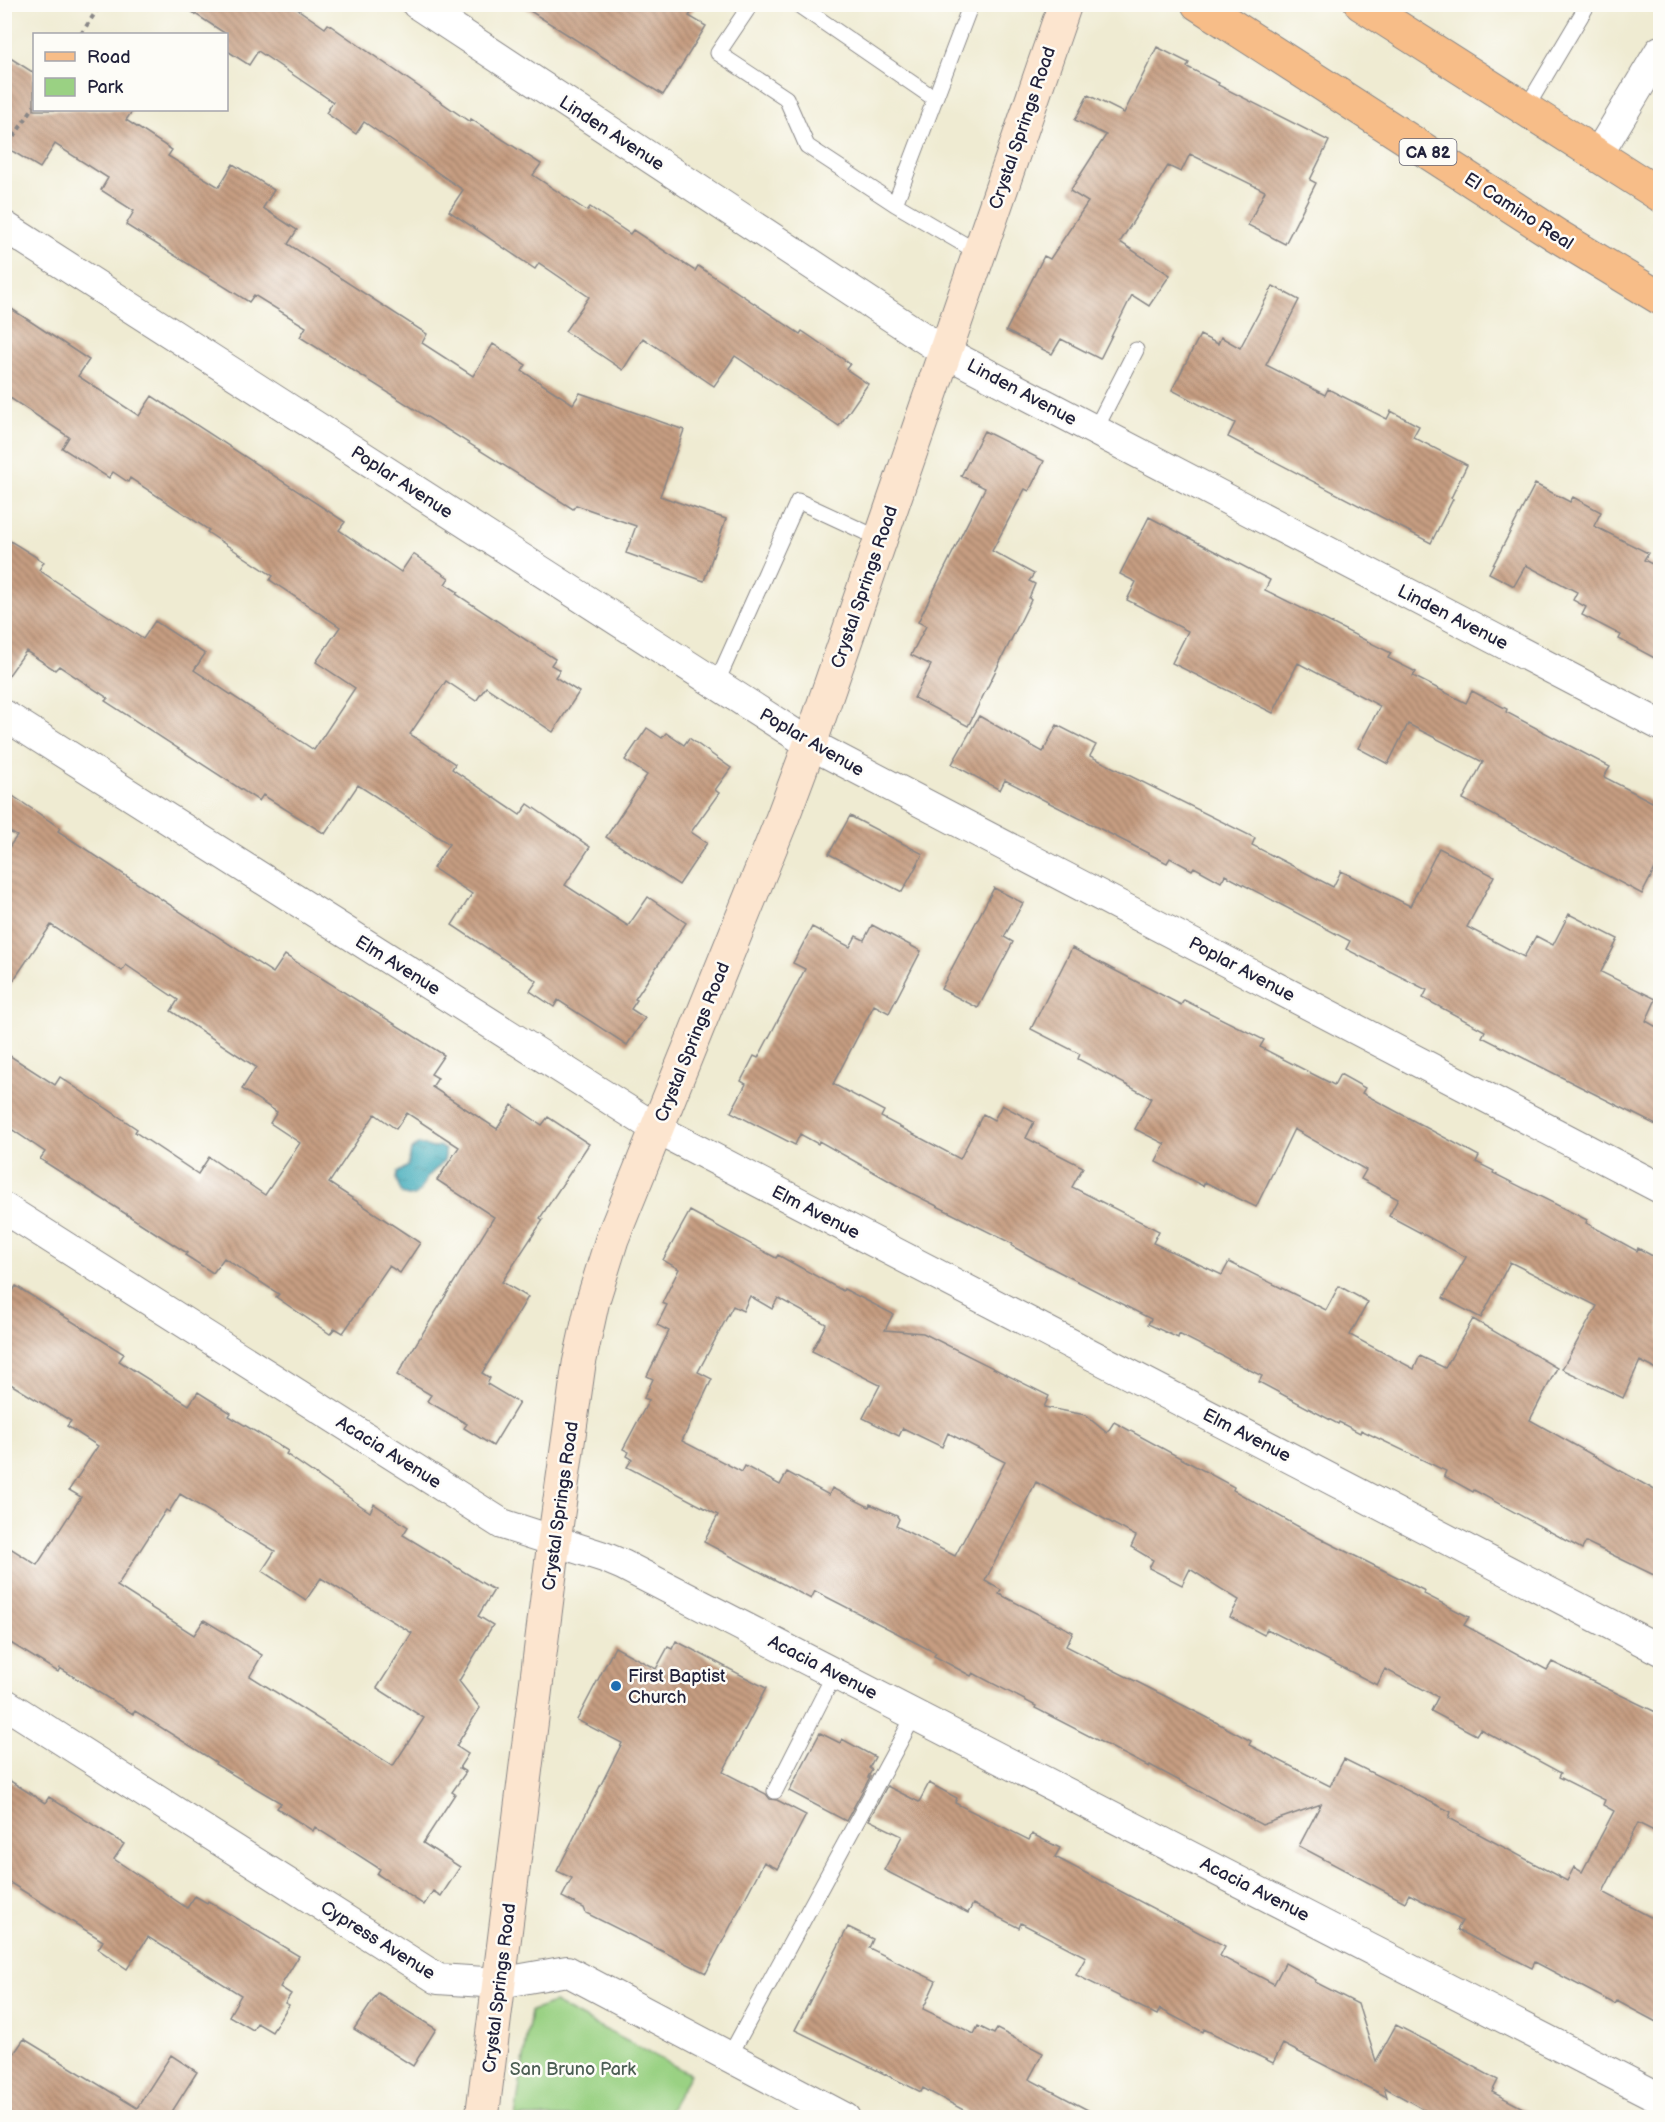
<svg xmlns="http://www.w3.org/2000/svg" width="1665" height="2122" font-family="'Balsamiq Sans',sans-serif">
	<defs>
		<pattern id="water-ripples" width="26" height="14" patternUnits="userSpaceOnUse" patternTransform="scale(1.5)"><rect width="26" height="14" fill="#3caaba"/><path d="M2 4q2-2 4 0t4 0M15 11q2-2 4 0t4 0" fill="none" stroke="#328a98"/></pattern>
		<pattern id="building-back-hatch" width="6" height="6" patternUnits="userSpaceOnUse" patternTransform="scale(1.5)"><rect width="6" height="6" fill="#c69d81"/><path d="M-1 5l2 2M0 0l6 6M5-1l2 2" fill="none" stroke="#a0806b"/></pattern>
	</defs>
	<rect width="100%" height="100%" fill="#fdfcf7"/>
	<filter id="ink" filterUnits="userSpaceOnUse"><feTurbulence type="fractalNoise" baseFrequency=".0167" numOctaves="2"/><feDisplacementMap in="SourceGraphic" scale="12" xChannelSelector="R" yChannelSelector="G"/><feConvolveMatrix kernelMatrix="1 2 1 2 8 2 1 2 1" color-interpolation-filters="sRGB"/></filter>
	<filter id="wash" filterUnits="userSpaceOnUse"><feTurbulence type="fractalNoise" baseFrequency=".008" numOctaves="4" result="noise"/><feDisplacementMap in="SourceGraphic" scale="24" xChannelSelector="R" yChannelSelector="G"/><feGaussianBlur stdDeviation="1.35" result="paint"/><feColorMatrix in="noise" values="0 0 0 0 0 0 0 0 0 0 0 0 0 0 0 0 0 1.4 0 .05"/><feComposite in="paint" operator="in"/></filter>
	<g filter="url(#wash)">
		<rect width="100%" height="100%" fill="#efebd2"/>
		<path fill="#9ad183" stroke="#5e7a5f" stroke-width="1.5" d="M 554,2003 L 690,2074 L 666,2117 L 515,2117 L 531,2011 Z"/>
		<path fill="url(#water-ripples)" stroke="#2f667a" stroke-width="1.5" d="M 419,1144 L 433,1148 L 439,1146 L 445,1150 C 447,1166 435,1167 427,1178 C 420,1188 420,1202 402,1194 L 396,1179 L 397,1173 L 408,1166 L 411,1150 Z"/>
		<g id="blocks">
			<path fill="url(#building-back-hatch)" fill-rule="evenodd" d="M 180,4 L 290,4 L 325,28 L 328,24 L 470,122 L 471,119 L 541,164 L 533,175 L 587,211 L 590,207 L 630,234 L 633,230 L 695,271 L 698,266 L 800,334 L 802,331 L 850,364 L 846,369 L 868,384 L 839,426 L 735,356 L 714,386 L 643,338 L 623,370 L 565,331 L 589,297 L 539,263 L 535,269 L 449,211 L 463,190 L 364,122 L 356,134 L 326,113 L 333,102 L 258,51 L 249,65 L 226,50 L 226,34 Z
				M 519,4 L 697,4 L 689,16 L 706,26 L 663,95 Z
				M 1157,47 L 1189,63 L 1187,67 L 1219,83 L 1218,85 L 1329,141 L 1310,180 L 1316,183 L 1285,244 L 1248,225 L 1265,191 L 1190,154 L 1181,172 L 1168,166 L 1120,242 L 1170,275 L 1149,306 L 1132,295 L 1100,359 L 1061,339 L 1052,354 L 1006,331 L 1044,256 L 1050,259 L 1088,202 L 1070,191 L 1106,135 L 1075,120 L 1088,95 L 1124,113 Z
				M 4,54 L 34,73 L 34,110 L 133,110 L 126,120 L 172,150 L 168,156 L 219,187 L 233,164 L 274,190 L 263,208 L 297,230 L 288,244 L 427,334 L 422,343 L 473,376 L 493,344 L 526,365 L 522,371 L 573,404 L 580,393 L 684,430 L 660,496 L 726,519 L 704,581 L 626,553 L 636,526 L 576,505 L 573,509 L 300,337 L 306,327 L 254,295 L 249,302 L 126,225 L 134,211 L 101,190 L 108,178 L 55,144 L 40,168 L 4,146 Z
				M 1273,286 L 1299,300 L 1266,365 L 1325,395 L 1328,389 L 1387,419 L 1391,411 L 1419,426 L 1413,437 L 1467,465 L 1451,498 L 1453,499 L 1431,543 L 1228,437 L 1235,423 L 1172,390 L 1200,335 L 1218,344 L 1221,337 L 1240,348 Z
				M 4,304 L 89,360 L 78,376 L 139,416 L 152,396 L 345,522 L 339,530 L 401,572 L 413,554 L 449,578 L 445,584 L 458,592 L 456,594 L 555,659 L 551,665 L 560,670 L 555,677 L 579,692 L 553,732 L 486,687 L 476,701 L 446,681 L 410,734 L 455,764 L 452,769 L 520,815 L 528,804 L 590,847 L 565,885 L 628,926 L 648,897 L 686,923 L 635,999 L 637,1000 L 631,1009 L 645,1018 L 627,1045 L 558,1000 L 554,1007 L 530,991 L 537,981 L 452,925 L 472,894 L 433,868 L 449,844 L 358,785 L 325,834 L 263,795 L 259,801 L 105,701 L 108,698 L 59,666 L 55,670 L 26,651 L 4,682 L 4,537 L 44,562 L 39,570 L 143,639 L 155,621 L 205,654 L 194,670 L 314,750 L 355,688 L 316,662 L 340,627 L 270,580 L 273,576 L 207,532 L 209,530 L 130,478 L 128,482 L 113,472 L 109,478 L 62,448 L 69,437 L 4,394 Z
				M 984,431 L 1044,461 L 1029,491 L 1025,489 L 992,551 L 1034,574 L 1029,581 L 1035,584 L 1029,598 L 1031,600 L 968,726 L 914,698 L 931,665 L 911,655 L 926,626 L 918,622 L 985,488 L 961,476 Z
				M 1535,484 L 1570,502 L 1573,497 L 1601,512 L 1594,526 L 1648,553 L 1644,560 L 1660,568 L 1660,661 L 1619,639 L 1621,635 L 1582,615 L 1586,607 L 1573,600 L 1577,592 L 1526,565 L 1514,586 L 1489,573 Z
				M 1149,517 L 1270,580 L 1265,590 L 1391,653 L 1388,658 L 1416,672 L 1413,676 L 1466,703 L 1472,691 L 1507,709 L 1506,712 L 1610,767 L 1604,777 L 1660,806 L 1660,859 L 1642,894 L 1463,799 L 1483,762 L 1408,724 L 1388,764 L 1358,748 L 1380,706 L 1298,663 L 1273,713 L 1172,663 L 1188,631 L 1127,600 L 1136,582 L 1120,574 Z
				M 979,716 L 1043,752 L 1057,725 L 1096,745 L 1090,756 L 1255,838 L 1252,845 L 1333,887 L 1341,871 L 1410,906 L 1439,848 L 1494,876 L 1467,927 L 1524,957 L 1536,936 L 1553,945 L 1569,914 L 1618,939 L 1601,972 L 1656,999 L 1646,1021 L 1660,1029 L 1660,1127 L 1482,1037 L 1485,1031 L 1423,998 L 1427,990 L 1346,949 L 1350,941 L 1225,875 L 1221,882 L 1194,867 L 1192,870 L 1170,858 L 1167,863 L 1005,780 L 1000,790 L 952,764 Z
				M 647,728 L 662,738 L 666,733 L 684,745 L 689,738 L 731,768 L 715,790 L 719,793 L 691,832 L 707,843 L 679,885 L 606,837 L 647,775 L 625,760 Z
				M 4,790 L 60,828 L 58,831 L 273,973 L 285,955 L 444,1055 L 431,1074 L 438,1078 L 432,1087 L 497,1129 L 512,1105 L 542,1125 L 548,1117 L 589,1144 L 540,1218 L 543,1220 L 502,1282 L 528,1297 L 482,1373 L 490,1378 L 487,1384 L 519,1403 L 493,1446 L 464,1428 L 467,1424 L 427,1401 L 431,1395 L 397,1375 L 494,1217 L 437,1180 L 459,1147 L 407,1113 L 396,1129 L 375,1114 L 329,1183 L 420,1243 L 400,1273 L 389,1266 L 343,1333 L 335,1328 L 330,1334 L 276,1297 L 279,1294 L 224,1258 L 213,1273 L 185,1255 L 187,1253 L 40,1159 L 45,1152 L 4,1124 L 4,1052 L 55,1085 L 60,1077 L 137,1129 L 135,1132 L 198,1174 L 209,1157 L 265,1195 L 300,1143 L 270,1123 L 277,1112 L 242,1089 L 256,1067 L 171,1011 L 178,1000 L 126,965 L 122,971 L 51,925 L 4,994 L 4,854 L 17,836 L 4,829 Z
				M 850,816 L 923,854 L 902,892 L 829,854 Z
				M 994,888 L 1023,903 L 1004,937 L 1013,942 L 978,1008 L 941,989 Z
				M 872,925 L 921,951 L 889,1013 L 874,1005 L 833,1084 L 884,1111 L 881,1117 L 960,1159 L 983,1114 L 994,1120 L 1002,1105 L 1034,1122 L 1026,1138 L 1083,1167 L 1072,1187 L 1159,1231 L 1153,1243 L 1222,1275 L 1229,1262 L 1326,1310 L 1339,1286 L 1368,1302 L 1350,1335 L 1414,1369 L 1420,1356 L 1445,1368 L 1473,1319 L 1557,1368 L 1530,1420 L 1660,1493 L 1660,1578 L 1586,1542 L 1582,1549 L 1474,1490 L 1473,1492 L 1444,1476 L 1446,1471 L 1361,1430 L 1360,1433 L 1339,1422 L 1338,1424 L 1259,1382 L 1262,1376 L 1179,1334 L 1178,1338 L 1148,1324 L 1151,1319 L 1044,1264 L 1012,1246 L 1013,1244 L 909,1192 L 819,1141 L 818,1144 L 800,1134 L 795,1145 L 731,1112 L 746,1084 L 741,1081 L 754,1056 L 758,1058 L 805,969 L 793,963 L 812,927 L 850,947 L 856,936 L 864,940 Z
				M 1072,948 L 1181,1005 L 1184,1000 L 1264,1040 L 1260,1047 L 1334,1085 L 1340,1074 L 1365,1088 L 1362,1093 L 1479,1156 L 1476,1162 L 1494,1171 L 1493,1173 L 1587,1220 L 1586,1223 L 1637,1251 L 1638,1248 L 1660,1260 L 1660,1371 L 1640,1361 L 1623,1398 L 1562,1369 L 1597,1306 L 1510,1262 L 1481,1318 L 1443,1298 L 1466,1257 L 1389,1216 L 1398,1199 L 1361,1179 L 1366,1170 L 1294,1129 L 1256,1207 L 1205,1182 L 1203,1186 L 1156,1162 L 1165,1144 L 1135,1129 L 1151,1098 L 1078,1059 L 1080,1054 L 1031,1029 Z
				M 690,1211 L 776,1258 L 778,1255 L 843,1291 L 844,1289 L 893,1314 L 885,1330 L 923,1333 L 1049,1396 L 1044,1407 L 1085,1415 L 1107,1433 L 1114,1422 L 1234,1487 L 1233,1490 L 1317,1537 L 1425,1591 L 1424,1594 L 1469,1617 L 1464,1625 L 1547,1670 L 1552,1662 L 1660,1714 L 1660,1834 L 1638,1823 L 1603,1892 L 1660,1922 L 1660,2024 L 1617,2001 L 1615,2004 L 1535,1962 L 1532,1968 L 1457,1930 L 1462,1921 L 1409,1894 L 1405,1902 L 1299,1846 L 1321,1804 L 1262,1825 L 1150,1765 L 1149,1767 L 1035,1708 L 1036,1706 L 973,1673 L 971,1676 L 934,1656 L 936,1653 L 815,1591 L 811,1599 L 704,1542 L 718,1515 L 627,1467 L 632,1459 L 627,1456 L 629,1452 L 623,1449 L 649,1400 L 644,1398 L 653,1379 L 647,1376 L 669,1331 L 657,1325 L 667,1305 L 662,1303 L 679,1269 L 663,1260 ZM 750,1296 L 772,1309 L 778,1298 L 826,1324 L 812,1351 L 880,1385 L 863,1418 L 899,1436 L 903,1428 L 942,1447 L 948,1433 L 1005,1462 L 955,1556 L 896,1526 L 899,1519 L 897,1516 L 870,1504 L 869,1507 L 832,1488 L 829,1495 L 787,1472 L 780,1485 L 745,1466 L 742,1472 L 682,1441 L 712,1379 L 698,1372 L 733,1306 L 743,1311 ZM 1036,1482 L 1136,1536 L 1131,1547 L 1153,1560 L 1149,1568 L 1182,1585 L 1190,1569 L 1239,1600 L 1230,1617 L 1264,1635 L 1267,1629 L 1377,1685 L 1385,1669 L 1438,1697 L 1431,1711 L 1476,1735 L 1480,1729 L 1561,1773 L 1559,1777 L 1605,1800 L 1603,1805 L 1614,1811 L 1582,1872 L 1574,1867 L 1567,1881 L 1449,1818 L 1451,1812 L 1344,1759 L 1330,1786 L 1249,1745 L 1251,1741 L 1206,1717 L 1066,1646 L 1073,1632 L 999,1594 L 1001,1590 L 985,1581 Z
				M 16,1286 L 124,1354 L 119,1361 L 189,1405 L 198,1392 L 231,1413 L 229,1416 L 288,1451 L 286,1454 L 370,1512 L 374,1504 L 408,1527 L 403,1535 L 494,1590 L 478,1616 L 493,1625 L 459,1681 L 480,1708 L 456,1746 L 468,1754 L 459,1768 L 466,1772 L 452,1792 L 455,1794 L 423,1843 L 460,1867 L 441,1896 L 433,1891 L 424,1905 L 377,1874 L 380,1869 L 315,1827 L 313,1831 L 277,1808 L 281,1803 L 215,1764 L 216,1762 L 135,1711 L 133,1714 L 60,1668 L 58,1672 L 4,1639 L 4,1544 L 37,1565 L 81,1497 L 69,1490 L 98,1446 L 67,1426 L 71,1421 L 4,1380 L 4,1305 ZM 180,1494 L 275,1551 L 262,1571 L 306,1600 L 321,1578 L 412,1633 L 377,1688 L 424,1718 L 393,1766 L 250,1676 L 262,1655 L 204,1620 L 194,1635 L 117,1586 L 166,1510 L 169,1512 Z
				M 676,1641 L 766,1688 L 723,1772 L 766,1794 L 770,1799 L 777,1800 L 806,1815 L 778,1869 L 764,1862 L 706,1973 L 586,1913 L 584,1908 L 562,1897 L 572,1878 L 557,1871 L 622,1743 L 577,1720 L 615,1647 L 656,1669 L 668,1647 L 672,1649 Z
				M 820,1733 L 840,1743 L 842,1739 L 875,1757 L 869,1768 L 872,1770 L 868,1777 L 870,1777 L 846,1821 L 789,1791 Z
				M 4,1777 L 45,1803 L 49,1797 L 124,1844 L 114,1859 L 187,1908 L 195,1896 L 207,1903 L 208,1901 L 299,1956 L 280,1987 L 291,1994 L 285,2003 L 289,2005 L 272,2032 L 257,2023 L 253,2030 L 229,2016 L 241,1995 L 148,1937 L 127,1969 L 98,1949 L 103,1941 L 4,1879 Z
				M 929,1783 L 957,1798 L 955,1803 L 1029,1840 L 1032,1834 L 1060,1848 L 1055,1857 L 1225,1946 L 1220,1956 L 1274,1984 L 1285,1963 L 1316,1980 L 1315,1982 L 1358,2004 L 1376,2061 L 1396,2025 L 1462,2059 L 1461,2060 L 1498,2080 L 1492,2092 L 1542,2118 L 1439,2118 L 1384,2087 L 1387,2097 L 1283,2044 L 1273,2063 L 1204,2029 L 1203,2032 L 1160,2009 L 1157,2015 L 1076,1975 L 1086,1957 L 1021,1923 L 1019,1928 L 973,1904 L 968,1913 L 884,1870 L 902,1836 L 869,1820 L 887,1786 L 919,1802 Z
				M 848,1927 L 873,1939 L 869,1948 L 936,1981 L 923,2009 L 974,2034 L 978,2026 L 994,2034 L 997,2029 L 1043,2053 L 1029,2079 L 1103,2118 L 978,2118 L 923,2088 L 921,2092 L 795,2030 Z
				M 378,1993 L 436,2029 L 413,2066 L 354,2029 Z
				M 24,2039 L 137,2108 L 171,2055 L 197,2072 L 168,2118 L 4,2118 L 4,2068 Z"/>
		</g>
	</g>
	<g filter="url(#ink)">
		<use href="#blocks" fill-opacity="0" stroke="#888686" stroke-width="1.5"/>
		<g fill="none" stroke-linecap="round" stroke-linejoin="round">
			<g stroke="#888686" stroke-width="17">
				<path id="service" d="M 751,4 L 718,53 L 786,98 L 807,146 L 895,204 L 979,253
					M 797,4 L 935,99
					M 1525,110 L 1588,4
					M 895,204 L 971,4
					M 1095,430 L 1136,350
					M 716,684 L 798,501 L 880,539
					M 775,1791 L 835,1673
					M 729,2057 L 915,1714"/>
			</g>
			<g stroke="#888686" stroke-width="32">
				<path id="minor" d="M 417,4 L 945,352 L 1660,725
					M 1597,156 L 1660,51
					M 4,226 L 810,744 L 1660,1188
					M 4,715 L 657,1129 L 1660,1650
					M 4,1208 L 502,1524 L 604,1557 L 623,1565 L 1660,2098
					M 4,1703 L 438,1979 L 500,1983 L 567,1971 L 845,2118"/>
			</g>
			<g stroke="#888686" stroke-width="35">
				<path id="secondary" d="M 482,2118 L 554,1542 L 579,1364 L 593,1300 L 612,1239 L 782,819 L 810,744 L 1065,4"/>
			</g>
			<g stroke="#888686" stroke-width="35">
				<path id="primary" d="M 1198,4 L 1556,235 L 1660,298
					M 1361,4 L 1660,195"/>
			</g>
			<path stroke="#888686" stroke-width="4" stroke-dasharray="4.5 4.5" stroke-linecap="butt" d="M 81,34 L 101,4
				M 4,152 L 34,106"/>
			<use href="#service" stroke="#fff" stroke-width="15"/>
			<use href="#minor" stroke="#fff" stroke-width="30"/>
			<use href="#secondary" stroke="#fce5cf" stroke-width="33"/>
			<use href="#primary" stroke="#f7bd88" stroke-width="33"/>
		</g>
	</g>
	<circle fill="#1f6fb2" stroke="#fdfcf7" stroke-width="2" cx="616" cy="1686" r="6"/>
	<g text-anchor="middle" stroke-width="5" stroke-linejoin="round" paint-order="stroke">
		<rect fill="#fdfcf7" stroke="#646373" stroke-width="1.5" x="1399.5" y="139" width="57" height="26" rx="4.5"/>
		<g font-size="16" font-weight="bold" fill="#22223b">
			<text x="1428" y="158">CA 82</text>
		</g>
		<g font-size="18" fill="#22223b" stroke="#fdfcf7">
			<text transform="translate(1022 128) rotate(-71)" y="6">Crystal Springs Road</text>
			<text transform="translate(612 133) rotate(33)" y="6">Linden Avenue</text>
			<text transform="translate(1519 211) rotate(33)" y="6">El Camino Real</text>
			<text transform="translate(1022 392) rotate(28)" y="6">Linden Avenue</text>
			<text transform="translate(402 482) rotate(33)" y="6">Poplar Avenue</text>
			<text transform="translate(864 587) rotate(-71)" y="6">Crystal Springs Road</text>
			<text transform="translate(1453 617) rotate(27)" y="6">Linden Avenue</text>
			<text transform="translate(812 742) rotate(30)" y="6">Poplar Avenue</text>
			<text transform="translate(398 965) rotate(32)" y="6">Elm Avenue</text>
			<text transform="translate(1242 969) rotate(28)" y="6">Poplar Avenue</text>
			<text transform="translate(692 1042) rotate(-68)" y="6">Crystal Springs Road</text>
			<text transform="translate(816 1212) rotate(27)" y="6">Elm Avenue</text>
			<text transform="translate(1247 1435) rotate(27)" y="6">Elm Avenue</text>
			<text transform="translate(389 1452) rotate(32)" y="6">Acacia Avenue</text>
			<text transform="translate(560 1506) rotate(-82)" y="6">Crystal Springs Road</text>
			<text transform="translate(823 1667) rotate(27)" y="6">Acacia Avenue</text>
			<text transform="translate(1255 1889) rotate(27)" y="6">Acacia Avenue</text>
			<text transform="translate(378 1940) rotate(32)" y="6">Cypress Avenue</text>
			<text transform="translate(499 1988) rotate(-83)" y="6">Crystal Springs Road</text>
		</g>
		<g font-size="18" fill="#22223b" stroke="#fdfcf7" text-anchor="start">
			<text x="628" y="1682">First Baptist<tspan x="628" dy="21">Church</tspan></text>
		</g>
		<g font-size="18" fill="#4c5f54" stroke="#fdfcf7">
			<text x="573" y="2075">San Bruno Park</text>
		</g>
	</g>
	<rect width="1665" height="2122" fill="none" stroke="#fdfcf7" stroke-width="24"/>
	<rect x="33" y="33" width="195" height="78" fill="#fdfcf7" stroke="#a5a5ac" stroke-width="1.5"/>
	<rect x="45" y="52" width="30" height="9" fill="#f7bd88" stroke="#a5a5ac" stroke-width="1.5"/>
	<text x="87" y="63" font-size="18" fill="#22223b">Road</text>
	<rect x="45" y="78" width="30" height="18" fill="#9ad183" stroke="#a5a5ac" stroke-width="1.5"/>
	<text x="87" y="93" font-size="18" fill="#22223b">Park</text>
</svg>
